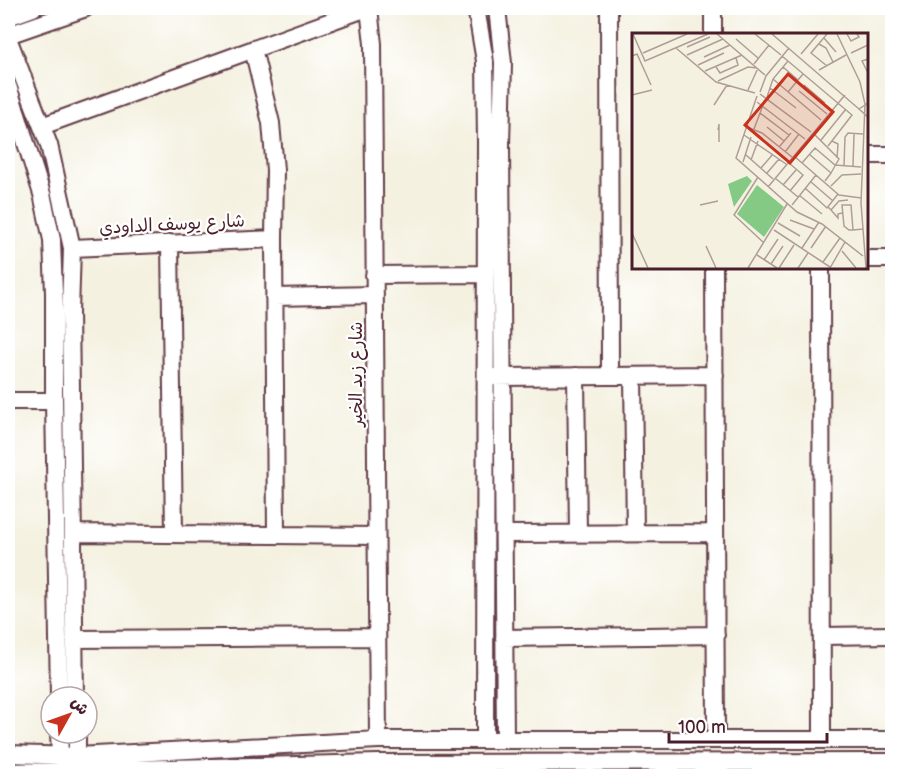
<svg xmlns="http://www.w3.org/2000/svg" width="900" height="784" font-family="'Balsamiq Sans','Playpen Sans Arabic',sans-serif">
	<rect width="100%" height="100%" fill="#fff"/>
	<filter id="ink" filterUnits="userSpaceOnUse"><feTurbulence type="fractalNoise" baseFrequency=".0167" numOctaves="2"/><feDisplacementMap in="SourceGraphic" scale="12" xChannelSelector="R" yChannelSelector="G"/><feConvolveMatrix kernelMatrix="1 2 1 2 8 2 1 2 1" color-interpolation-filters="sRGB"/></filter>
	<filter id="wash" filterUnits="userSpaceOnUse"><feTurbulence type="fractalNoise" baseFrequency=".008" numOctaves="4" result="noise"/><feDisplacementMap in="SourceGraphic" scale="24" xChannelSelector="R" yChannelSelector="G"/><feGaussianBlur stdDeviation="1.35" result="paint"/><feColorMatrix in="noise" values="0 0 0 0 0 0 0 0 0 0 0 0 0 0 0 0 0 1.4 0 .05"/><feComposite in="paint" operator="in"/></filter>
	<g filter="url(#wash)">
		<rect width="100%" height="100%" fill="#f4f1e0"/>
	</g>
	<g filter="url(#ink)">
		<g fill="none" stroke-linecap="round" stroke-linejoin="round">
			<g stroke="#643e46" stroke-width="20">
				<path id="minor" d="M 369,8 L 373,44 L 378,740
					M 476,8 L 485,61 L 486,142 L 485,740
					M 497,8 L 503,63 L 501,145 L 505,740
					M 609,8 L 610,376
					M 713,8 L 713,34
					M 8,17 L 33,8
					M 8,35 L 86,8
					M 8,38 L 49,145 L 72,248 L 70,312 L 75,697
					M 253,49 L 271,123 L 275,170 L 274,239 L 276,535
					M 8,86 L 42,194 L 52,240 L 54,293 L 54,401 L 59,697
					M 42,126 L 367,8
					M 866,155 L 892,155
					M 170,243 L 174,534
					M 72,248 L 274,239
					M 866,259 L 892,259
					M 714,267 L 716,740
					M 821,267 L 822,740
					M 374,275 L 486,274
					M 274,297 L 375,295
					M 576,376 L 578,533
					M 633,376 L 635,533
					M 494,377 L 715,375
					M 8,401 L 54,401
					M 73,533 L 376,536
					M 504,534 L 715,533
					M 822,636 L 892,635
					M 504,638 L 716,635
					M 74,639 L 377,637
					M 59,733 L 60,755
					M 77,733 L 77,756
					M 8,754 L 77,756 L 378,740 L 892,740
					M 8,772 L 378,763 L 892,762"/>
			</g>
			<use href="#minor" stroke="#fff" stroke-width="16"/>
		</g>
	</g>
	<g text-anchor="middle" stroke-width="4.5" stroke-linejoin="round" paint-order="stroke">
		<g font-size="18" fill="#4a1f2b" stroke="#fff">
			<text transform="translate(172 224) rotate(-3)" y="6">شارع يوسف الداودي</text>
			<text transform="translate(356 374) rotate(-90)" y="6">شارع زيد الخير</text>
		</g>
	</g>
	<g transform="translate(632 33)">
		<rect width="236" height="236" fill="#f4f1e0"/>
		<path d="M 115,143 L 120,148 L 102,174 L 96,151 ZM 125,152 L 152,174 L 132,204 L 105,181 Z" fill="#85ca84"/>
		<path fill="none" stroke="#b09d98" stroke-width="1.5" d="M 1,1 L 13,28 L 76,1M 85,1 L 133,42M 123,1 L 149,22M 140,1 L 227,76M 205,1 L 228,49 L 233,71 L 229,170 L 234,235M 215,1 L 219,8 L 227,4 L 225,1M 192,5 L 204,19M 104,6 L 126,25M 187,11 L 194,15 L 201,29M 55,14 L 78,4M 44,15 L 84,49 L 123,60M 11,20 L 55,1M 219,20 L 236,12M 169,21 L 186,1M 55,22 L 91,6M 0,23 L 5,21 L 19,52M 150,23 L 220,82 L 196,113M 72,24 L 98,12M 236,26 L 230,28 L 236,40M 122,31 L 137,12M 66,32 L 92,20M 195,33 L 179,20 L 195,1M 84,34 L 88,40 L 106,32 L 104,25M 151,34 L 166,47M 187,37 L 214,22M 73,38 L 110,22M 141,46 L 189,87M 86,48 L 116,34 L 125,35M 172,52 L 193,70M 138,55 L 164,75M 116,57 L 126,35M 167,58 L 195,81M 128,59 L 134,43 L 157,15M 156,59 L 171,41M 128,61 L 179,99M 0,62 L 20,57M 125,63 L 104,125 L 165,179 L 190,191 L 231,223M 135,64 L 141,46 L 156,28M 125,69 L 173,106M 236,70 L 227,76 L 236,84M 82,72 L 95,52M 128,80 L 157,102M 115,94 L 130,100 L 160,124M 135,94 L 152,108M 122,96 L 131,72M 86,97 L 87,91 L 87,109M 181,100 L 207,126 L 199,140M 112,102 L 154,131M 189,107 L 214,76M 200,108 L 206,111 L 205,125M 147,114 L 159,100M 153,119 L 167,101M 177,121 L 199,140 L 193,148M 114,122 L 141,146M 162,123 L 207,162 L 229,165M 119,127 L 126,108M 111,129 L 119,104M 157,130 L 171,142 L 158,158M 170,130 L 183,115 L 203,132 L 229,134M 212,133 L 213,104 L 216,100 L 231,101M 221,133 L 222,101M 129,135 L 141,121M 135,140 L 147,126M 126,144 L 102,182 L 132,210M 143,145 L 166,164M 179,149 L 201,168M 151,152 L 164,137M 199,153 L 210,142 L 229,141M 136,154 L 213,62M 173,155 L 195,175 L 206,161M 167,162 L 190,181M 68,172 L 86,168M 160,172 L 184,142M 196,174 L 199,177 L 207,168 L 216,167M 199,177 L 206,185 L 206,181 L 210,180M 158,187 L 182,196M 146,190 L 168,203M 142,197 L 198,234M 221,197 L 219,172 L 210,172 L 212,193 L 217,197 L 221,197 L 231,196M 0,200 L 16,235M 74,213 L 84,235M 170,215 L 187,189M 179,215 L 194,193M 210,218 L 224,235M 125,222 L 145,235M 132,227 L 146,206M 191,229 L 208,205M 139,231 L 151,213M 116,235 L 155,171M 147,235 L 162,212M 166,235 L 176,220M 198,235 L 213,209"/>
		<path fill="#c8321e" fill-opacity="0.15" stroke="#c8321e" stroke-width="3" d="M 156,41 L 201,79 L 158,130 L 113,92 Z"/>
		<rect width="236" height="236" fill="none" stroke="#4a1f2b" stroke-width="3"/>
	</g>
	<rect width="900" height="784" fill="none" stroke="#fff" stroke-width="30"/>
	<g transform="translate(69 715) rotate(50)"><circle r="28" fill="#ffffff" stroke="#b7a5aa" stroke-width="1.5"/>
	<path d="M0-4.5L10 22L0 15L-10 22Z" fill="#c8321e"/>
	<text y="-9" font-size="16" font-weight="bold" text-anchor="middle" fill="#4a1f2b">ش</text>
	</g>
	<path d="M669 733v9h158v-9" fill="none" stroke="#4a1f2b" stroke-width="3"/>
	<text x="678" y="733" font-size="18" fill="#4a1f2b" stroke="#ffffff" stroke-width="4.5" paint-order="stroke">100 m</text>
</svg>
